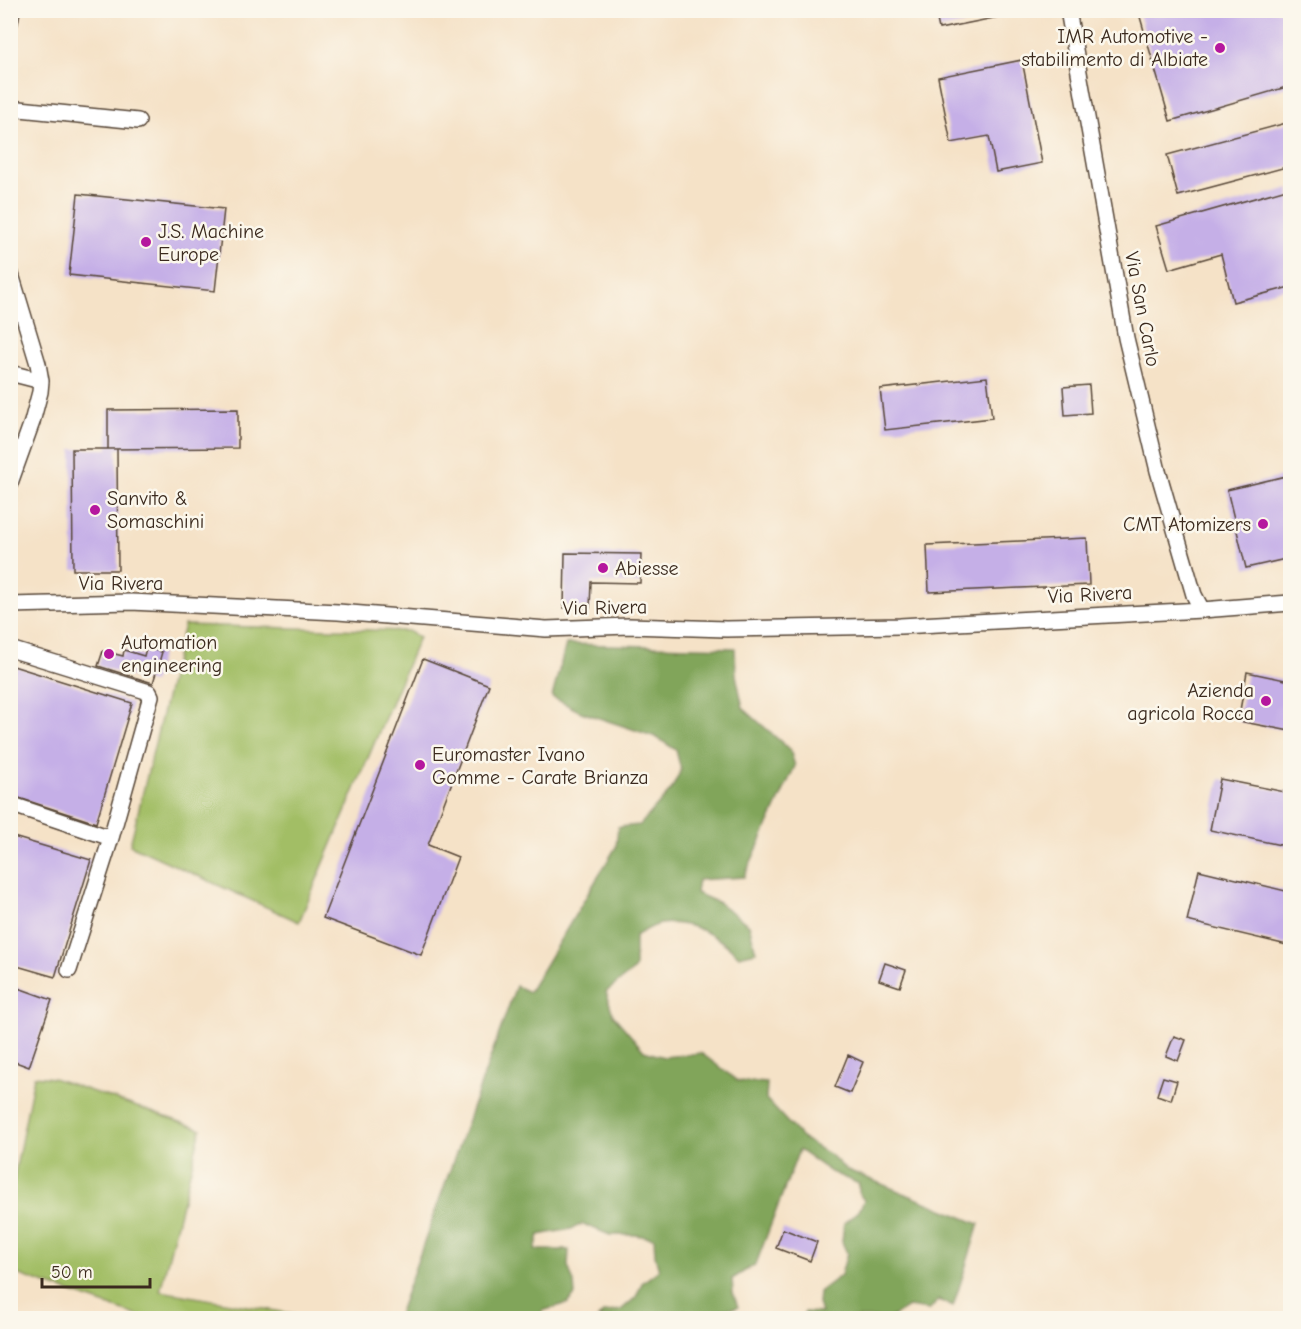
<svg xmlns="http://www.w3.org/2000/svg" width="1301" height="1329" font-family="'Comic Neue',sans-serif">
	<rect width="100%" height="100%" fill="#fbf7ec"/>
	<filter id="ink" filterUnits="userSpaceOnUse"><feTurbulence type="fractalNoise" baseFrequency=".0167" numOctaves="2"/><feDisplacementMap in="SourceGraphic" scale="12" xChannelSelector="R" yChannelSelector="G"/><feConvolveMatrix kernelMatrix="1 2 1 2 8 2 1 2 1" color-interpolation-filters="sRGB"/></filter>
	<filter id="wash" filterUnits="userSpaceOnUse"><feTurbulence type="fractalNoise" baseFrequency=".008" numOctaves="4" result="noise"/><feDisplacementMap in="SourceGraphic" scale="24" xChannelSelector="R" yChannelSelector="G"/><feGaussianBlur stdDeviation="1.35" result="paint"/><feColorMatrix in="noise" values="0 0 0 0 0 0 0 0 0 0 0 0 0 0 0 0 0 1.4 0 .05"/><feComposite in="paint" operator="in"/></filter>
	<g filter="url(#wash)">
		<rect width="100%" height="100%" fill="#f5e2c7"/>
		<path fill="#a2be65" stroke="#6e7442" stroke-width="1.5" d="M 184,625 L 408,631 L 419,637 L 299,922 L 130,845 Z
			M 34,1076 L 53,1078 L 201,1129 L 160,1291 L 294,1314 L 292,1318 L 144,1318 L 11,1272 L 11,1193 Z"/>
		<path fill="#81a55a" stroke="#5e683c" stroke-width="1.5" d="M 566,644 L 735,648 L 736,675 L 743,708 L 790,750 L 795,766 L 744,877 L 698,880 L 696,893 L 719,903 L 749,925 L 756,952 L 739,956 C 719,936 691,920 661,924 C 653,925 643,932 635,936 L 635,969 L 606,992 L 613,1015 L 644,1051 L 664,1057 L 701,1053 L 738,1081 L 767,1083 L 766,1099 L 802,1138 L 832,1156 L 845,1169 L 979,1224 L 953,1307 L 939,1300 L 929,1310 L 908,1307 L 890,1318 L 802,1318 L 805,1312 L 821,1313 L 818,1303 L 819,1292 L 841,1275 L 847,1253 L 842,1242 L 844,1223 L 859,1211 L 864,1200 L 859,1194 L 859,1184 L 831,1172 L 799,1150 L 756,1264 L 732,1279 L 733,1293 L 738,1307 L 721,1310 L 720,1318 L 598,1318 L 603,1313 L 621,1310 L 636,1297 L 642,1283 L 659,1270 L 655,1255 L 654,1238 L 635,1235 L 610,1235 L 583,1224 L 571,1229 L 539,1235 L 535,1250 L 569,1250 L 568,1266 L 574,1283 L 575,1295 L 568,1303 L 542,1311 L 542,1318 L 397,1318 L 516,986 L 529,992 L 616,847 L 618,827 L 640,825 L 671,790 L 681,770 L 676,750 L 656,737 L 581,712 L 552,697 Z"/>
		<g id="blocks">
			<path fill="#c5afe7" d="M 935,10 L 1003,10 L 1004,16 L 939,29 Z
				M 1138,10 L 1290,10 L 1290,86 L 1170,121 Z
				M 1022,60 L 1042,163 L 996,172 L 989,136 L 951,143 L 938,77 Z
				M 1290,122 L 1290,166 L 1178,196 L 1167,155 Z
				M 1290,188 L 1290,287 L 1233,302 L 1221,254 L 1169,269 L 1156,226 Z
				M 78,194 L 224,209 L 215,291 L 69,275 Z
				M 987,377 L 992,418 L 885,430 L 880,389 Z
				M 1089,385 L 1091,413 L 1065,415 L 1063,387 Z
				M 238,409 L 238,448 L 108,449 L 108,410 Z
				M 72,449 L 117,449 L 118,570 L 73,570 Z
				M 1290,475 L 1290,558 L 1246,568 L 1227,490 Z
				M 1087,538 L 1089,585 L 929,592 L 927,545 Z
				M 565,553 L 641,554 L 640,583 L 591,582 L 590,608 L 564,608 Z
				M 146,648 L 162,652 L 153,683 L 98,666 L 103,651 L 123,656 L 124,650 L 144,656 Z
				M 423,659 L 489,685 L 428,845 L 458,857 L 421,955 L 323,918 Z
				M 10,665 L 132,703 L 96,823 L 10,795 Z
				M 1247,672 L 1290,681 L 1290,731 L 1238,721 Z
				M 1220,779 L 1290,793 L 1290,847 L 1210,830 Z
				M 10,836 L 91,860 L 55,977 L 10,964 Z
				M 1199,870 L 1290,892 L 1290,931 L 1287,945 L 1187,921 Z
				M 885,963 L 906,970 L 900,987 L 879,980 Z
				M 10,985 L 52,1000 L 29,1067 L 10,1060 Z
				M 1174,1036 L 1186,1040 L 1178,1061 L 1166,1056 Z
				M 848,1055 L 863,1062 L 850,1093 L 835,1087 Z
				M 1163,1077 L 1177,1081 L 1171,1100 L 1157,1095 Z
				M 783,1229 L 817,1242 L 810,1261 L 776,1248 Z"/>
		</g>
	</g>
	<g filter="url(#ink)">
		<use href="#blocks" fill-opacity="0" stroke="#574637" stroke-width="1.5"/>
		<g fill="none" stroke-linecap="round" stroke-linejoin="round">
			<g stroke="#574637" stroke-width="18">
				<path id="minor" d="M 1068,10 L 1126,338 L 1158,471 L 1194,595 L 1202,610
					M 10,22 L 12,10
					M 10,108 L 138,121
					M 10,271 L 38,364 L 41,381 L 40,392 L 32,422 L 10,483
					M 10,373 L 41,381
					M 10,605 L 131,602 L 338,612 L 546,629 L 629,626 L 726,629 L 900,626 L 1202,610 L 1290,603
					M 10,649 L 149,692 L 151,696 L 111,838
					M 10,804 L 111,838 L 69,970"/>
			</g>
			<use href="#minor" stroke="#fff" stroke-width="15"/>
		</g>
	</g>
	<g fill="#b5179e" stroke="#fbf7ec" stroke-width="2">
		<circle cx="1220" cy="48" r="6"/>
		<circle cx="146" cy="242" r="6"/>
		<circle cx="95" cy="510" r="6"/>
		<circle cx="1263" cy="524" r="6"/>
		<circle cx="603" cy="568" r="6"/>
		<circle cx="109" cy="654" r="6"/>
		<circle cx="1266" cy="701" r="6"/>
		<circle cx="420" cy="765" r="6"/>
	</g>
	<g text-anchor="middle" stroke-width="5" stroke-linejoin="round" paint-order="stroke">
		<g font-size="20" fill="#3b2a1e" stroke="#fbf7ec" text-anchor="start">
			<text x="1208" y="43" text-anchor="end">IMR Automotive -<tspan x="1208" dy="23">stabilimento di Albiate</tspan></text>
			<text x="158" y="238">J.S. Machine<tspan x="158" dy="23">Europe</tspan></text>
			<text x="107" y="505">Sanvito &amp;<tspan x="107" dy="23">Somaschini</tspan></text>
			<text x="1251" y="531" text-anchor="end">CMT Atomizers</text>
			<text x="615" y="575">Abiesse</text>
			<text x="121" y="649">Automation<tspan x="121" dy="23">engineering</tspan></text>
			<text x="1254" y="697" text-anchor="end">Azienda<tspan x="1254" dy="23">agricola Rocca</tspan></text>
			<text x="432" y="761">Euromaster Ivano<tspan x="432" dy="23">Gomme - Carate Brianza</tspan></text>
		</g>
		<g font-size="20" fill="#3b2a1e" stroke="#fbf7ec">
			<text transform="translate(1143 309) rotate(79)" y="7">Via San Carlo</text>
			<text x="121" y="590">Via Rivera</text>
			<text transform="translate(1090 594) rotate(-3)" y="7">Via Rivera</text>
			<text transform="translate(605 607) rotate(-1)" y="7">Via Rivera</text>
		</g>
	</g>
	<rect width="1301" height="1329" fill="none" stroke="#fbf7ec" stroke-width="36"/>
	<path d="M42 1278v9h108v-9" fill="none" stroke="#3b2a1e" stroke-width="3"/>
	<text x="51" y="1278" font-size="18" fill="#3b2a1e" stroke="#fbf7ec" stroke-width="4.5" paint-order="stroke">50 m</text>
</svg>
